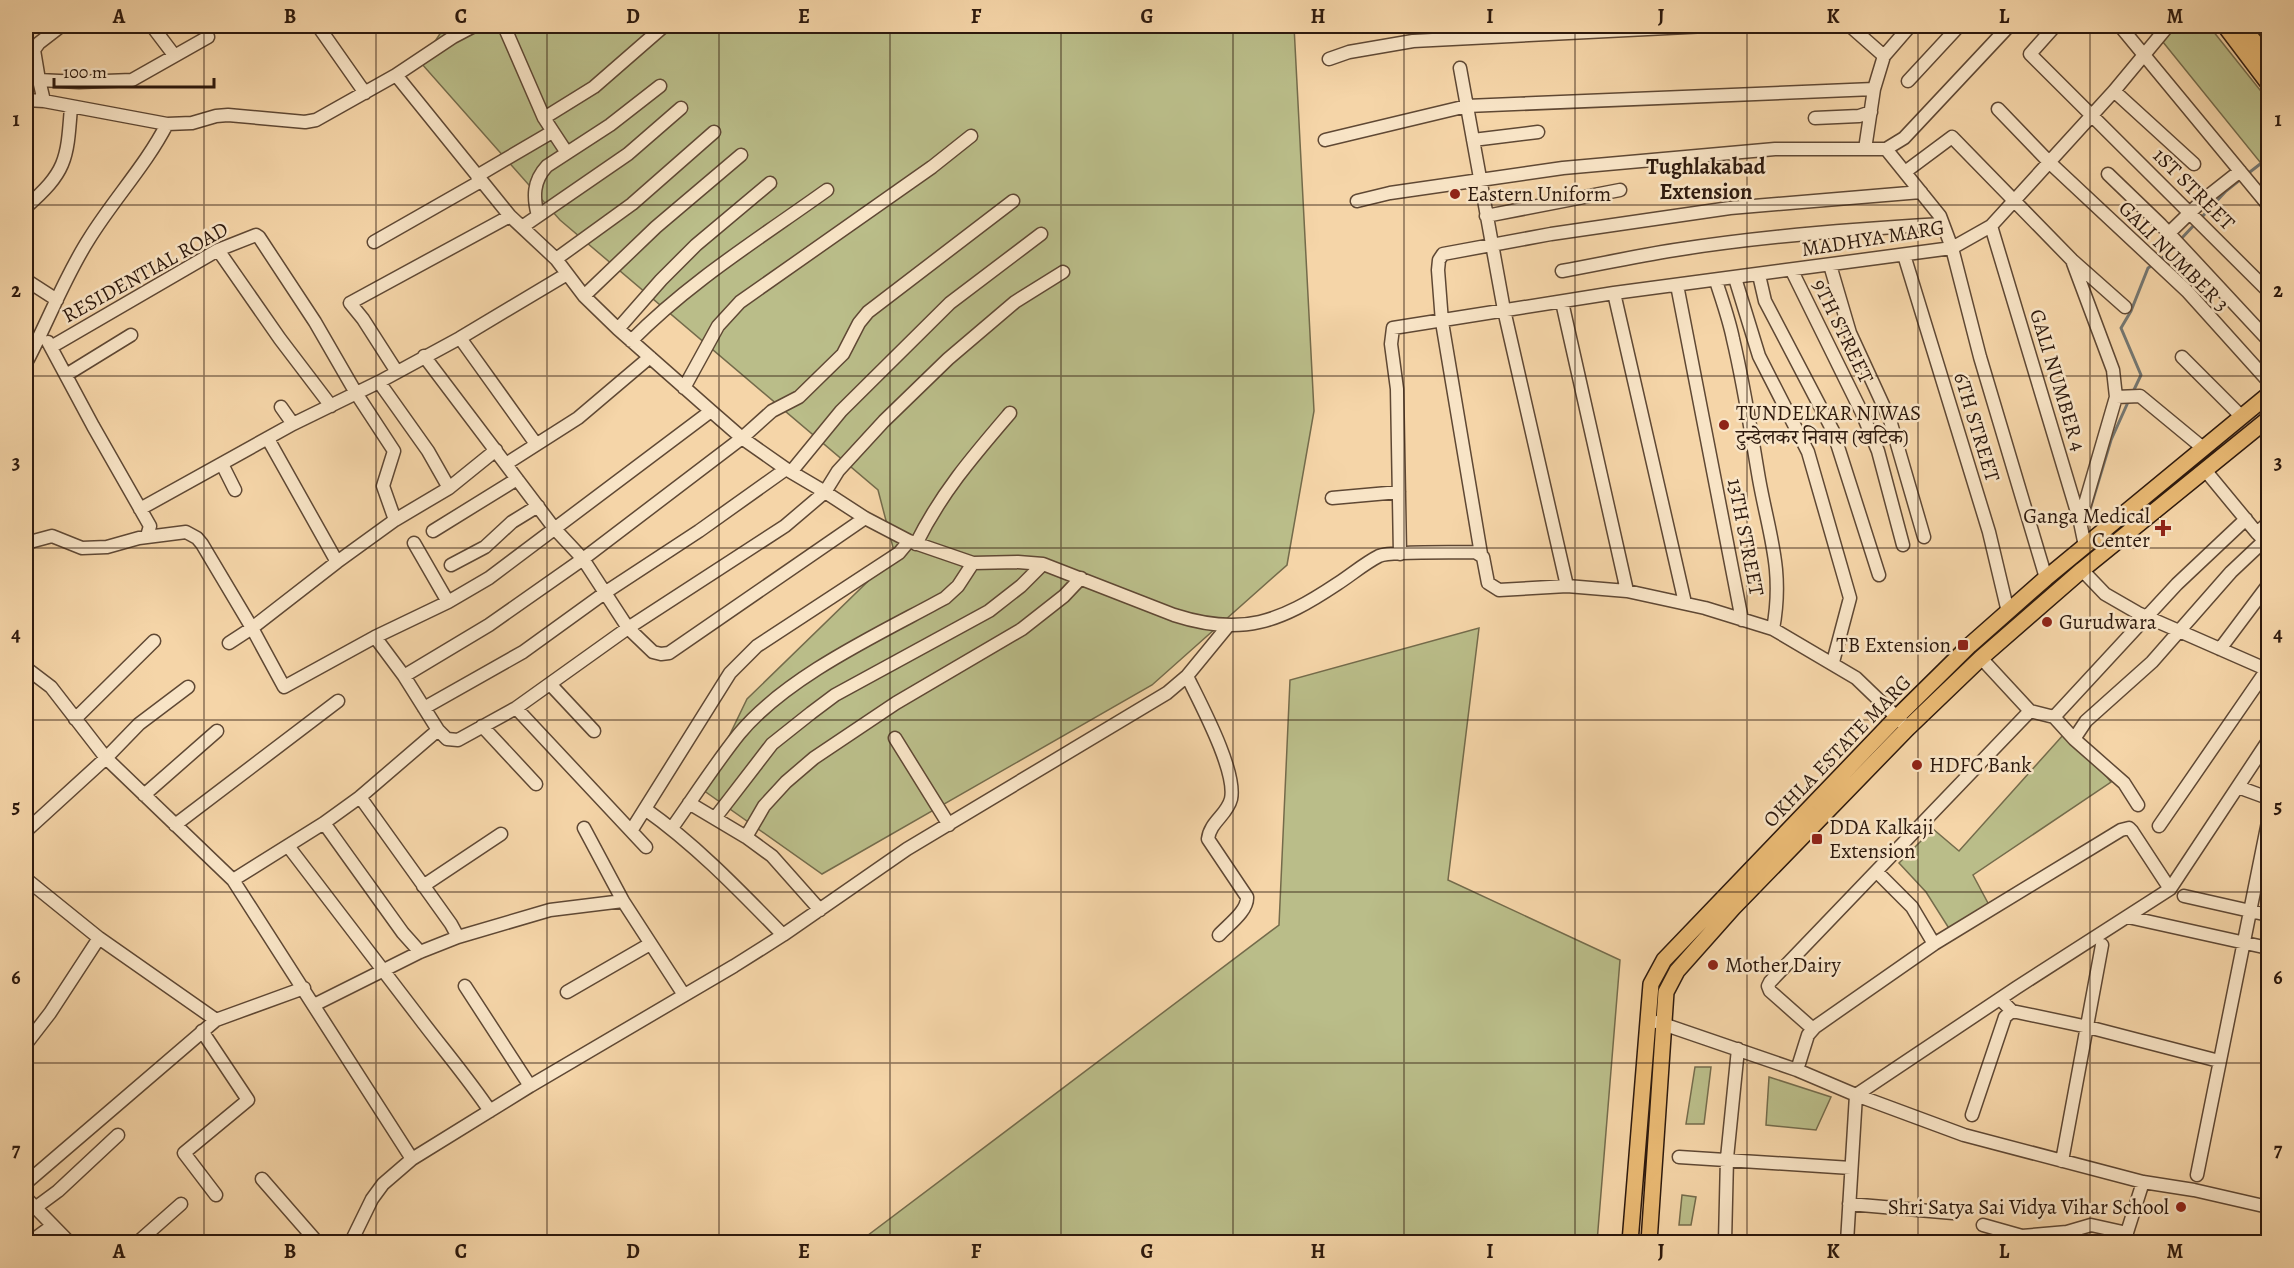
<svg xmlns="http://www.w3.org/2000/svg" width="2294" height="1268" font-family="Alegreya,'Noto Serif Devanagari',serif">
	<rect width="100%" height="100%" fill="#f5d5a8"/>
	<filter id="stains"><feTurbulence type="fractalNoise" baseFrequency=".00333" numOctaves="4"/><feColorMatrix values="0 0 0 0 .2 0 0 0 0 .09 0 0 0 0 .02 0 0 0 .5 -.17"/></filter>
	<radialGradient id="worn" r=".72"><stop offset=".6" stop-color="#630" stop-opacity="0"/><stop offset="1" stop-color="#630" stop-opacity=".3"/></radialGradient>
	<path fill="#babd89" stroke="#746b4b" stroke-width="1.5" d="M 445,26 L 1294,26 L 1314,411 L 1287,565 L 1152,685 L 822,874 L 703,790 L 747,699 L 895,555 L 878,490 L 560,220 L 421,63 Z
		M 2150,26 L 2209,26 L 2268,100 L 2268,172 Z
		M 1479,628 L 1448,880 L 1620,960 L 1597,1242 L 859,1242 L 1279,925 L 1290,680 Z
		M 2064,734 L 2092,758 L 2111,782 L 1973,875 L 1989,905 L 1950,930 L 1926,892 L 1899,863 L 1933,829 L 1959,851 Z
		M 1695,1067 L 1711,1067 L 1704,1124 L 1686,1124 Z
		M 1769,1077 L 1831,1097 L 1816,1130 L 1766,1125 Z
		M 1682,1195 L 1696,1197 L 1691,1225 L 1679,1225 Z"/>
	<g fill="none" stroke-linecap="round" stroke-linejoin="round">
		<path stroke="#747772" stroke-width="3" d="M 2246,175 L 2268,158
			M 2201,218 L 2226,191 L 2241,179
			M 2180,240 L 2196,223
			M 2159,261 L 2176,245
			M 2132,394 L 2141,375 L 2121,328 L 2131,311 L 2148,268 L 2153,265
			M 2085,526 L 2111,440 L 2129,400"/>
		<g stroke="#5f4834" stroke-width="15">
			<path id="minor" d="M 61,26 L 39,43 L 34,50 L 39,80 L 79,82 L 132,80 L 208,37
				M 152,26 L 174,55
				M 318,26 L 365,93
				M 504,26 L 544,118 L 567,153
				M 1850,26 L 1884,56
				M 2055,26 L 2030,54 L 2268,291
				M 2120,26 L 2268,205
				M 1329,59 L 1349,52 L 1413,41 L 1707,26
				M 1460,68 L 1504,310 L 1567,586
				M 396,75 L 453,37 L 474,26
				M 26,78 L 39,80 L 44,101
				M 1908,81 L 1959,26
				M 2114,91 L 2194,164
				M 26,100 L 44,101 L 167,124 L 192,123 L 216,116 L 228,115 L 305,122 L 316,120 L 396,75 L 510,216 L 556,259 L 584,296 L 618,329 L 711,411 L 742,438 L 786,469 L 825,492 L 865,518 L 909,541 L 973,563 L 1018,562 L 1043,564 L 1174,615 C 1242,637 1280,622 1337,584 C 1351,575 1365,563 1379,556 C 1390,551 1458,553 1475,552 L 1483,557 L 1488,583 L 1499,590 L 1567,586 L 1627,591 L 1705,608 L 1773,629 L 1856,678 L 1908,728
				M 1998,109 L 2049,162 L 2187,291 L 2268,381
				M 544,118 L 594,87 L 664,26
				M 1815,118 L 1859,116 L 1871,112
				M 1325,140 L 1467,106 L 1874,89
				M 1473,140 L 1538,132
				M 1865,149 L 1874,89 L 1884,56 L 1910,26
				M 1886,149 L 1940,216 L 1952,248 L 1980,357 L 2046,578
				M 1905,172 L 1952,137 L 2072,260 L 2125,307
				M 2108,174 L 2161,225 L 2268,340
				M 477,176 L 552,132
				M 1357,201 L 1390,193 L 1563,168 L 1775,149 L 1886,149 L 1904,138 L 2009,26
				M 26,207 C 67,171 67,160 71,107
				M 538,216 C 533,197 533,181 547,166 L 610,125 L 660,86
				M 1486,216 L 1620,190
				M 1991,226 L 2080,522 L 2085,546
				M 522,227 L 628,154 L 681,108
				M 2169,233 L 2202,201 L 2240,171
				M 374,242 L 481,181
				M 218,250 L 280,339 L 331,406
				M 1904,255 L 1989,532 L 2008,612
				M 556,259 L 632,204 L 714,132
				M 2073,263 L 2113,370 L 2116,397 L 2080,521
				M 1830,265 L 1850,333 L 1890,420 L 1924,537
				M 1562,271 C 1600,264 1637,256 1675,250 C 1764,236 1853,229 1943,224
				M 1792,271 L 1862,413 L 1878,451 L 1903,545
				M 1759,275 L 1765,301 L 1833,431 L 1879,575
				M 1735,278 L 1759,356 L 1808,452 L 1850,598 L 1833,662
				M 26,280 L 57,300
				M 1716,281 C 1722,300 1729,319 1733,339 C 1744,385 1751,432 1759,479 C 1769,535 1784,570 1773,629
				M 1677,285 L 1742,620
				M 1614,293 L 1685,603
				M 584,296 L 656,227 L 741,155
				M 1562,302 L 1627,591
				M 618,329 L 661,280 L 696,245 L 770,183
				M 460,338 L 536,444
				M 631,341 C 689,282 760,238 827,190
				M 48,342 L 93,426 L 150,526 L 147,536
				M 51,347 L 218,250 L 256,235 L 259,237 L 315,322 L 356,393 L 394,451 L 383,486 L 395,520
				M 424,356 L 554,528 L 583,559 L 628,628 L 653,652 L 661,654 L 669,653 L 865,518
				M 2182,357 L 2242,417
				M 26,363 C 48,322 64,278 89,239 C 113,200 146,165 167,124
				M 397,372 L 363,319 L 350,303 L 510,216
				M 66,375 L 131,335
				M 379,382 L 428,451 L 449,488
				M 684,388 L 718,326 L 740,302 L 932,167 L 971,136
				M 2116,397 L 2140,396 L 2203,448
				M 281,407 L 293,424
				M 268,439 L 337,562
				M 222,464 L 235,490
				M 506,464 L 578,418 L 650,357
				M 2205,470 L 2257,533 L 2268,544
				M 791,472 L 841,411 L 950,303 L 1041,234
				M 1332,498 L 1399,492
				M 140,509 L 293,424 L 379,382 L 460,338 L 567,274
				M 433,531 L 517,479
				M 2257,533 L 2268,523
				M 26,543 L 52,536 L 82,548 L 107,547 L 139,538 L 186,532 L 197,538 L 202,544 L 252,628 L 284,687 L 375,637 L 448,602 L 489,578 L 711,411
				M 414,543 L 448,602
				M 916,544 C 941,493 974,455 1010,413
				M 1400,554 L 1397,389 L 1391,344 L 1393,328 L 1614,293 L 1952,248 L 1991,226 L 2114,91 L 2168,26
				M 1481,554 L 1442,322 L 1438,270 L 1439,260 L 1443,254 L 1551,234 L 1730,208 L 1921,192
				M 451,565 L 485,547 L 512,522 L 538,506
				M 2082,570 L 2105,594 L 2138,613 L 2268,670
				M 375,637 L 404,676 L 438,730 L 447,739 L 458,740 L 516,708 L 628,628 L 785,526 L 825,492 L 838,471 L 884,421 L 948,359 L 1015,302 L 1063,272
				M 229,643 L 252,628 L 337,562 L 395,520 L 449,488 L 496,450
				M 2220,649 L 2268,585
				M 1981,658 L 2030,711 L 2054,717 L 2074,739 L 2124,783 L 2138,805
				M 26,668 L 51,687 L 106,758 L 233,880 L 412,1159
				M 404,676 L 489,625 L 583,559 L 742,438 L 772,411 L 799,397 L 843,354 L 859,323 L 868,312 L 1013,201
				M 1187,676 C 1200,703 1237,771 1231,799 C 1227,815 1210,822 1208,839 L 1247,897 C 1248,911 1228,925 1219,935
				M 550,684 L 594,731
				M 424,708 L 523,652 L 606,592 L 699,531 L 786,469
				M 516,708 L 646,847
				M 2054,717 L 2177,584 L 2246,519
				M 75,719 L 154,641
				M 482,726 L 536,784
				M 895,738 L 949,825
				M 2074,739 L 2086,721 L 2152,662 L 2231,572 L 2265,540
				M 2238,787 L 2268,798
				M 144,795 L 217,731
				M 360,797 L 451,924 L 458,937
				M 689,803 L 746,837 L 772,856 L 820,910
				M 645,809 C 696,845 739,890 783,935
				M 715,818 L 772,744 L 811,713 L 835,695 L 989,611 L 1021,586 L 1043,564
				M 324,823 L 403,933 L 420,952
				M 175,825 L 338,701
				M 2159,826 L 2268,668
				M 584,828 L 623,901 L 684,995
				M 672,828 C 694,797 715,764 739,734 C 787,676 879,634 945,598 L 958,586 L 973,563
				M 26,831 L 106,758 L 139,724 L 188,687
				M 631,831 L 730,673 L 757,646 L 899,553 L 909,541
				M 746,837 L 764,806 L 786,782 L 814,758 L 896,703 L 1022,629 L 1064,596 L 1081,578
				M 288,846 C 331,903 375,959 418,1016 C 442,1048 468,1078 490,1111
				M 1877,872 L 1912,907 L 1934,944
				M 26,879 L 99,938 L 216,1020
				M 233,880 L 324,823 L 360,797 L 438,730
				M 423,886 L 501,834
				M 2184,896 L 2268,915
				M 2128,917 L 2268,948
				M 465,986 L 530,1086
				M 567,992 L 650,944
				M 2000,999 L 2012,1011 L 2088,1027 L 2219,1061
				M 314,1005 L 420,952 L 458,937 L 550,910 L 623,901
				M 1657,1022 L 1797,1070 L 1856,1095 L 1964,1135 L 2143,1182 L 2194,1190 L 2268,1207
				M 1813,1029 L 1770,991 L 1768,986 L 1770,982 L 2030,711
				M 202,1031 L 248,1100 L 184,1153 L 216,1195
				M 26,1044 L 50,1013 L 99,938
				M 1797,1070 L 1808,1035 L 1815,1027 L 1934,944 L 2121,830 L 2129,828 L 2132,831 L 2170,889
				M 1972,1115 L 2005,1017 L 2012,1011
				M 1679,1157 L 1851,1168
				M 2062,1161 L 2102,945
				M 2197,1175 L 2268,822
				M 262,1179 L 317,1242
				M 26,1183 L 216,1020 L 304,988
				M 26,1198 L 69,1242
				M 1849,1204 L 1953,1213
				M 35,1208 L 58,1191 L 118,1135
				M 1983,1225 L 2022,1236 L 2067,1232 L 2091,1225 L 2127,1233
				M 30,1242 L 52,1226
				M 138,1242 L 181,1204
				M 351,1242 L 372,1199 L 383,1184 L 412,1159 L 530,1086 L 734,966 L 783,935 L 907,849 L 1167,693 L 1187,676 L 1228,626
				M 1725,1242 L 1727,1158 L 1738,1049
				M 1847,1242 L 1856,1095 L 2016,988 L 2170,889 L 2268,741
				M 2124,1242 L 2143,1182"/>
		</g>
		<g stroke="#2d190d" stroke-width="18">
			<path id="major" d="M 2225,26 L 2268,83
				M 2242,26 L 2268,59
				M 1630,1242 L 1651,984 L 1664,960 L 1897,717 L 1970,645 L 2046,578 L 2268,395
				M 1649,1242 L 1666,992 L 1677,971 L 1733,908 L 1908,728 L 1981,658 L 2082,570 L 2268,419"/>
		</g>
		<use href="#minor" stroke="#f8e4c6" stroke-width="12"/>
		<use href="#major" stroke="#eaba74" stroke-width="15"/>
	</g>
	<path fill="none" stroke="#2d190d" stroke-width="1.5" stroke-opacity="0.55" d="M 204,26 L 204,1242M 376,26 L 376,1242M 547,26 L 547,1242M 719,26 L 719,1242M 890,26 L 890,1242M 1061,26 L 1061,1242M 1233,26 L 1233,1242M 1404,26 L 1404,1242M 1575,26 L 1575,1242M 1747,26 L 1747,1242M 1918,26 L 1918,1242M 2090,26 L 2090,1242M 26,205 L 2268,205M 26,376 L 2268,376M 26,548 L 2268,548M 26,720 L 2268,720M 26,892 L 2268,892M 26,1063 L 2268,1063"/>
	<g fill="#8f2418" stroke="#f8e4c6" stroke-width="2">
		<circle cx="1455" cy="194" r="6"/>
		<circle cx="1724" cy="425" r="6"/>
		<path d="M2160 519h6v6h6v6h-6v6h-6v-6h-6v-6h6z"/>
		<circle cx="2047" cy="622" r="6"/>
		<rect x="1957" y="639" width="12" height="12" rx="3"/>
		<circle cx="1917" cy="765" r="6"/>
		<rect x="1811" y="833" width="12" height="12" rx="3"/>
		<circle cx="1713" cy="965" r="6"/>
		<circle cx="2181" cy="1207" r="6"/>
	</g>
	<g text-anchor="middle" stroke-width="5" stroke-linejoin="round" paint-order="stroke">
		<g font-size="21" fill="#2d190d" stroke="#f8e4c6">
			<text transform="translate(2194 189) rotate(45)" y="7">1ST STREET</text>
			<text transform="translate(1873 238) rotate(-9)" y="7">MADHYA MARG</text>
			<text transform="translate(2174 256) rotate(45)" y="7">GALI NUMBER 3</text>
			<text transform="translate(145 272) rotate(-29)" y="7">RESIDENTIAL ROAD</text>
			<text transform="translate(1843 331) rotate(64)" y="7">9TH STREET</text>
			<text transform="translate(2058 380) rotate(73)" y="7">GALI NUMBER 4</text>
			<text transform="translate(1977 427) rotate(73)" y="7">6TH STREET</text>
			<text transform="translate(1746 537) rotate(79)" y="7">13TH STREET</text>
			<text transform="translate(1837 751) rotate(-46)" y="7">OKHLA ESTATE MARG</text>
		</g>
		<g font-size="21" fill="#2d190d" stroke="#f8e4c6" text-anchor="start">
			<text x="1467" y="201">Eastern Uniform</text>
			<text x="1736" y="420">TUNDELKAR NIWAS<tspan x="1736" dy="24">टुन्डेलकर निवास (खटिक)</tspan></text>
			<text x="2150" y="523" text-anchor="end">Ganga Medical<tspan x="2150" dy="24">Center</tspan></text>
			<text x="2059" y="629">Gurudwara</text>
			<text x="1951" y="652" text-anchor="end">TB Extension</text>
			<text x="1929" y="772">HDFC Bank</text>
			<text x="1829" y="834">DDA Kalkaji<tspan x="1829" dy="24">Extension</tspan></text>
			<text x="1725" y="972">Mother Dairy</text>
			<text x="2169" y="1214" text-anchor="end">Shri Satya Sai Vidya Vihar School</text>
		</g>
		<g font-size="22" font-weight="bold" fill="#2d190d" stroke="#f8e4c6">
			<text x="1706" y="174">Tughlakabad<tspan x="1706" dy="25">Extension</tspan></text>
		</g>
	</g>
	<rect width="2294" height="1268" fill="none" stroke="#f5d5a8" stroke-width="66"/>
	<path d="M54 78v9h160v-9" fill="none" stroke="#2d190d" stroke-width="3"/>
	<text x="63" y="78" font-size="18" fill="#2d190d" stroke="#f8e4c6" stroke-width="4.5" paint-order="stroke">100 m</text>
	<rect x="33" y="33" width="2228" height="1202" fill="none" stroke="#2d190d" stroke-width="2"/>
	<g font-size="20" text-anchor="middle" font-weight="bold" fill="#2d190d">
		<text x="119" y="23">A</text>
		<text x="290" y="23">B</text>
		<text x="461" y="23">C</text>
		<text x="633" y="23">D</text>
		<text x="804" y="23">E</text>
		<text x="976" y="23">F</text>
		<text x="1147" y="23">G</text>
		<text x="1318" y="23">H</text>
		<text x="1490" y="23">I</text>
		<text x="1661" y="23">J</text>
		<text x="1833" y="23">K</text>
		<text x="2004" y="23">L</text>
		<text x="2175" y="23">M</text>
		<text x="16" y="126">1</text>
		<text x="2278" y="126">1</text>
		<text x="16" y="297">2</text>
		<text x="2278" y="297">2</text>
		<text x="16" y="469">3</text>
		<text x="2278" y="469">3</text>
		<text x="16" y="641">4</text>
		<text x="2278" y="641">4</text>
		<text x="16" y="813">5</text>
		<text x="2278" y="813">5</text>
		<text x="16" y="984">6</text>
		<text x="2278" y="984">6</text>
		<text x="16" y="1156">7</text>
		<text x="2278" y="1156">7</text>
		<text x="119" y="1258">A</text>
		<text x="290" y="1258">B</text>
		<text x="461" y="1258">C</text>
		<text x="633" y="1258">D</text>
		<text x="804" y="1258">E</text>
		<text x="976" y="1258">F</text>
		<text x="1147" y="1258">G</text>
		<text x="1318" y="1258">H</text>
		<text x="1490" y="1258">I</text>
		<text x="1661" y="1258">J</text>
		<text x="1833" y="1258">K</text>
		<text x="2004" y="1258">L</text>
		<text x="2175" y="1258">M</text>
	</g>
	<rect width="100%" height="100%" filter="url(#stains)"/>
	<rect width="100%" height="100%" fill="url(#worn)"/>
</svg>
